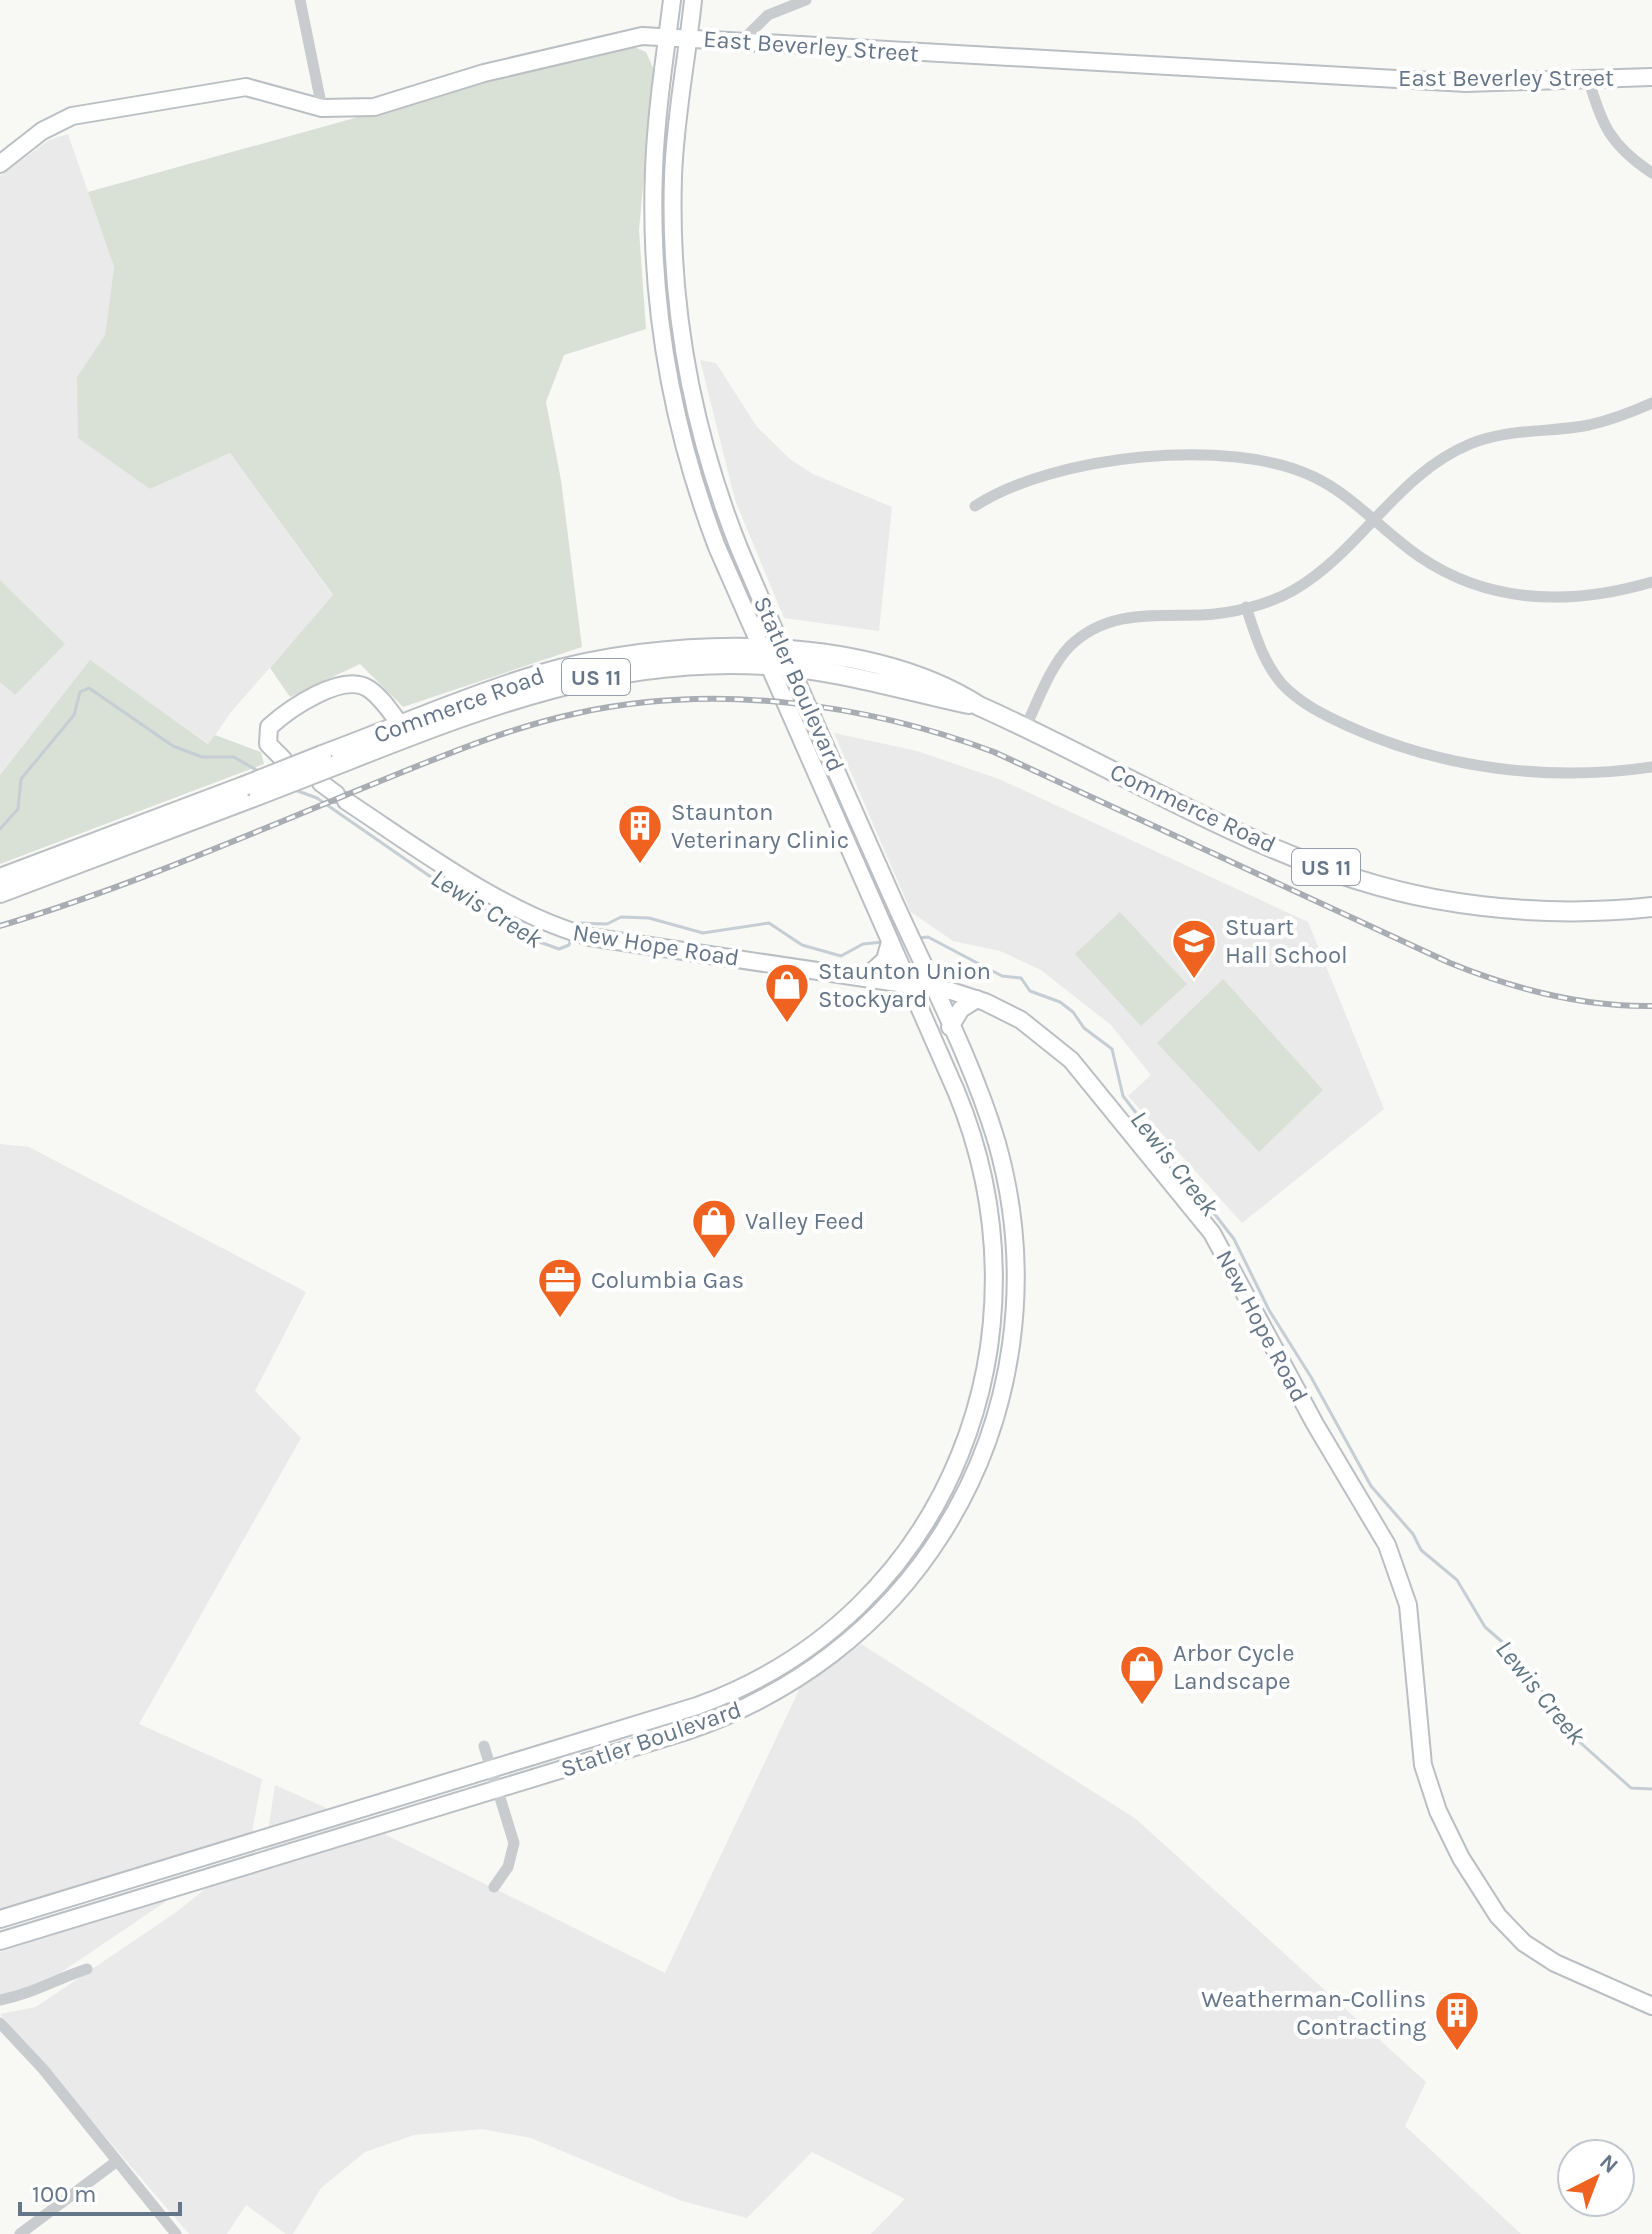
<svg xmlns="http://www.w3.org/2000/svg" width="1652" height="2234" font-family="Karla,sans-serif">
	<rect width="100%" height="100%" fill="#f8f8f5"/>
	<path fill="#e9eae9" d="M 68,134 L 114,267 L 105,335 L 77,377 L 150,489 L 230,453 L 333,596 L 231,712 L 209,744 L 90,661 L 0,775 L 0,176 L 49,140 Z
		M 700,360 L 716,363 L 757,427 L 791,460 L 813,474 L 892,507 L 879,631 L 784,618 L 735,500 Z
		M 834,733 L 917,751 L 999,779 L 1308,922 L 1384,1109 L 1242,1223 L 1128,1096 L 1151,1075 L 1111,1025 L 1041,970 L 1000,951 L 953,941 L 911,912 Z
		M 0,1144 L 29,1147 L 306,1292 L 255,1391 L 301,1438 L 139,1724 L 262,1779 L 252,1832 L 0,1910 Z
		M 861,1644 L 1136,1819 L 1426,2082 L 1405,2126 L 1521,2234 L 871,2234 L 905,2199 L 812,2152 L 747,2218 L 682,2201 L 531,2138 L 482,2129 L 414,2135 L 365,2152 L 321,2188 L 293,2234 L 286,2234 L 246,2205 L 227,2234 L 189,2234 L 0,2014 L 36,2007 L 175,1913 L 209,1886 L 262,1870 L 275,1785 L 382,1833 L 665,1973 L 800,1688 Z
		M 174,1896 L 32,1992 L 0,1997 L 0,1952 Z"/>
	<path fill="#d9e1d6" d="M 630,45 L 646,52 L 654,70 L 639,230 L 646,329 L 564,355 L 546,402 L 561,480 L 582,647 L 403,707 L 360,664 L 290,697 L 270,668 L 333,595 L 230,453 L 150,489 L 78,438 L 77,377 L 105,335 L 114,267 L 88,192 L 513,74 Z
		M 0,580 L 65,644 L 15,695 L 0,682 Z
		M 90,660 L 208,744 L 215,735 L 261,752 L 264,764 L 0,864 L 0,775 Z
		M 1120,912 L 1187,984 L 1141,1026 L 1075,954 Z
		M 1223,979 L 1323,1090 L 1259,1152 L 1157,1043 Z"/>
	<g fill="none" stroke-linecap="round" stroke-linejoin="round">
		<path stroke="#c4ced4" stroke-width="3" d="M 295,790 L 317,798 L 431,877 L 468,896 L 520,935 L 559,949 L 569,945 L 571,938
			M 0,829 L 18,809 L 21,779 L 74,715 L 80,692 L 89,688 L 173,746 L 202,757 L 234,757 L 260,772
			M 574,927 L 575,923 L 607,924 L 621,917 L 649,918 L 703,933 L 769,923 L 802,945 L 841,956 L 863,944 L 883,942
			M 918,938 L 928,937 L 1002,976 L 1021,978 L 1030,991 L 1060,1002 L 1073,1012 L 1084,1028 L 1112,1049 L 1123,1096 L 1234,1239 L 1269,1310 L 1311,1377 L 1371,1486 L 1413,1534 L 1421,1550 L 1457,1580 L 1485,1627 L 1508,1647 L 1516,1663 L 1557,1708 L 1574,1737 L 1631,1788 L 1652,1789"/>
		<g stroke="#babfc4" stroke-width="20">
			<path id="secondary" d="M 0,164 L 42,131 L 72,116 L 246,87 L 322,108 L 374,107 L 484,73 L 642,36 L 1466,83 L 1652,77
				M 283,759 L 268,744 L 269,727 C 289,709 343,671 369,689 C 384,699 395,719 406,732
				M 321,783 L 336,794
				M 346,801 C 419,849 506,915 590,937 L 951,991 L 985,1002 L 1021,1020 L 1071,1060 L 1212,1233 L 1315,1424 L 1387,1545 L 1408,1605 L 1423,1765 L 1438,1811 L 1461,1858 L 1498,1916 L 1524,1943 L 1555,1963 L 1652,2006
				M 866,977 L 885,960 L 890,942
				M 950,1027 L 961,1009 L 977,999
				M 0,1919 L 697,1706 C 951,1615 1057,1333 956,1091 L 717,547 C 671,426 649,299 654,170 C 656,113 665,56 672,0
				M 0,1941 L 684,1732 C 791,1696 883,1628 943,1532 C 1016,1416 1034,1274 997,1143 C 972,1059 929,979 893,899 C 841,782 789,666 739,548 C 692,430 669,304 673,177 C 675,117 687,59 693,0"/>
		</g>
		<g stroke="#bbbfc3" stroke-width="22">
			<path id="primary" d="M 322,755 C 393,729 462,698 534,676 C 664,637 862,631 979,706 C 1126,771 1275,870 1435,899 C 1507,912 1579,915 1652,907
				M 336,765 C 479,709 608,656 766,665 C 835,669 902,690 969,704
				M 0,878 L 244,786
				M 0,893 L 259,795"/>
		</g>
		<path stroke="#c8cccf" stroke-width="11" d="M 300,0 L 322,108
			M 740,43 L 768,15 L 806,0
			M 1588,77 C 1601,124 1610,145 1652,173
			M 975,506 C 1053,455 1230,436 1314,477 C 1354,496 1383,532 1420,557 C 1491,605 1573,605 1652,582
			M 1246,607 C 1255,634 1263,662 1282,684 C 1301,704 1324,715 1348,726 C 1443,769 1549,782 1652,767
			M 1026,726 C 1038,701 1050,667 1069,647 C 1106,610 1153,616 1201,615 C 1230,614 1268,605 1294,590 C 1361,551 1397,474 1470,444 C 1509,428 1549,433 1589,425 C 1611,420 1632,412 1652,403
			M 484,1746 L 514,1843 L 508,1867 L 494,1887
			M 0,2000 C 32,1994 56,1979 87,1969
			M 0,2023 L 43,2069 L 176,2234
			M 20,2234 L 117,2161"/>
		<use href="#secondary" stroke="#fff" stroke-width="16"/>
		<use href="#primary" stroke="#fff" stroke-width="18"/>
		<g stroke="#a8adb4" stroke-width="6">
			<path id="rail" d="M 0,926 C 127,888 250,834 373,784 C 440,757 507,728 578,713 C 716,683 864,703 994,752 L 1450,963 C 1514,989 1582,1007 1652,1006"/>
		</g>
		<use href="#rail" stroke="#fff" stroke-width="3" stroke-dasharray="9" stroke-linecap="butt"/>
		<g stroke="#bbbfc3" stroke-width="22" stroke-linecap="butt">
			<path id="primary-bridge" d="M 244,786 L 322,755
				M 259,795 L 336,765"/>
		</g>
		<use href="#primary-bridge" stroke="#fff" stroke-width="18"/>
	</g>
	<defs>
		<g id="building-pin" transform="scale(2.3)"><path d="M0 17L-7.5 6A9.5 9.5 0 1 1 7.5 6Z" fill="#ef621f" stroke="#fff"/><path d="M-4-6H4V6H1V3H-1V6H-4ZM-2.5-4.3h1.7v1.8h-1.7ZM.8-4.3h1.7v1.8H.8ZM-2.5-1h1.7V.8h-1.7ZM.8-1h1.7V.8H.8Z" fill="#fff"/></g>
		<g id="school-pin" transform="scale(2.3)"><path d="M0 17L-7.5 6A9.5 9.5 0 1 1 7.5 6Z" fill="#ef621f" stroke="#fff"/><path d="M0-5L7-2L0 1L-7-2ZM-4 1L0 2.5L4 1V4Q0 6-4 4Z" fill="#fff"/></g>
		<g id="shop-pin" transform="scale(2.3)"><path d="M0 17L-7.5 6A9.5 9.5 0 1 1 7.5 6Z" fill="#ef621f" stroke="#fff"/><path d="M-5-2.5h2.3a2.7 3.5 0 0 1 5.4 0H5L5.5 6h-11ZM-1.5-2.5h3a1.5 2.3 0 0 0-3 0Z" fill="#fff"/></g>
		<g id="office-pin" transform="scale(2.3)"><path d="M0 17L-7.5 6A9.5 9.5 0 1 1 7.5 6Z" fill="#ef621f" stroke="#fff"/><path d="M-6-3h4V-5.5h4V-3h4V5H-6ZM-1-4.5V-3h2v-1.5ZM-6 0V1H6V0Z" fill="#fff"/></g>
	</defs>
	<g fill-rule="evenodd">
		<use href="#building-pin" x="640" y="826"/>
		<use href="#school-pin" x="1194" y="941"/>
		<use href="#shop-pin" x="787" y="985"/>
		<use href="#shop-pin" x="714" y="1221"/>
		<use href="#office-pin" x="560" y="1280"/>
		<use href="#shop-pin" x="1142" y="1667"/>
		<use href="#building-pin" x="1457" y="2013"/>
	</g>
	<g text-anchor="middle" stroke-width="8" stroke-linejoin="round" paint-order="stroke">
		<g fill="#fff" stroke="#939fac" stroke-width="2">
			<rect x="562" y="659" width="68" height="36" rx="6"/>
			<rect x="1292" y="849" width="68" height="36" rx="6"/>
		</g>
		<g font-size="22" font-weight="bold" fill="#657689">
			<text x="596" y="685">US 11</text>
			<text x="1326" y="875">US 11</text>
		</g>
		<g font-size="24" fill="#657689" stroke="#fff">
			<text transform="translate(811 46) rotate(4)" y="8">East Beverley Street</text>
			<text x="1506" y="86">East Beverley Street</text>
			<text transform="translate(799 684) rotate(66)" y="8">Statler Boulevard</text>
			<text transform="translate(459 705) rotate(-20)" y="8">Commerce Road</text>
			<text transform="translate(1193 808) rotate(25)" y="8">Commerce Road</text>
			<text transform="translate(656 945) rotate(9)" y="8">New Hope Road</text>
			<text transform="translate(1262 1326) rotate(62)" y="8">New Hope Road</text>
			<text transform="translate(651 1739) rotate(-19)" y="8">Statler Boulevard</text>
		</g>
		<g font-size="24" fill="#657689" stroke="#fff" text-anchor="start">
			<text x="671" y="820">Staunton<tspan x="671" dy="28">Veterinary Clinic</tspan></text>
			<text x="1225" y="935">Stuart<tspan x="1225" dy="28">Hall School</tspan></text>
			<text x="818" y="979">Staunton Union<tspan x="818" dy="28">Stockyard</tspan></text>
			<text x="745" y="1229">Valley Feed</text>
			<text x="591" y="1288">Columbia Gas</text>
			<text x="1173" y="1661">Arbor Cycle<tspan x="1173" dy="28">Landscape</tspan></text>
			<text x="1426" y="2007" text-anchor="end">Weatherman-Collins<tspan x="1426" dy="28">Contracting</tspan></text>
		</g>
		<g font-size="26" font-style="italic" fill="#617784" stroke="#fff">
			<text transform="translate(487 908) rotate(32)" y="9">Lewis Creek</text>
			<text transform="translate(1175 1163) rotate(52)" y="9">Lewis Creek</text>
			<text transform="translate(1541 1692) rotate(51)" y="9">Lewis Creek</text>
		</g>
	</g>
	<g transform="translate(1596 2178) rotate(42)"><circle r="38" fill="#ffffff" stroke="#c1c8d0" stroke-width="2"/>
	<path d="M0-6L14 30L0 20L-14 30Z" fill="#ef621f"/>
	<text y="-12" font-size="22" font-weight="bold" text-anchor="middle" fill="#657689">N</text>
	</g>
	<path d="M20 2202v12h160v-12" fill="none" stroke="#657689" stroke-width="4"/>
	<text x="32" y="2202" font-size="24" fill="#657689" stroke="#ffffff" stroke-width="6" paint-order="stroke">100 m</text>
</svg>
